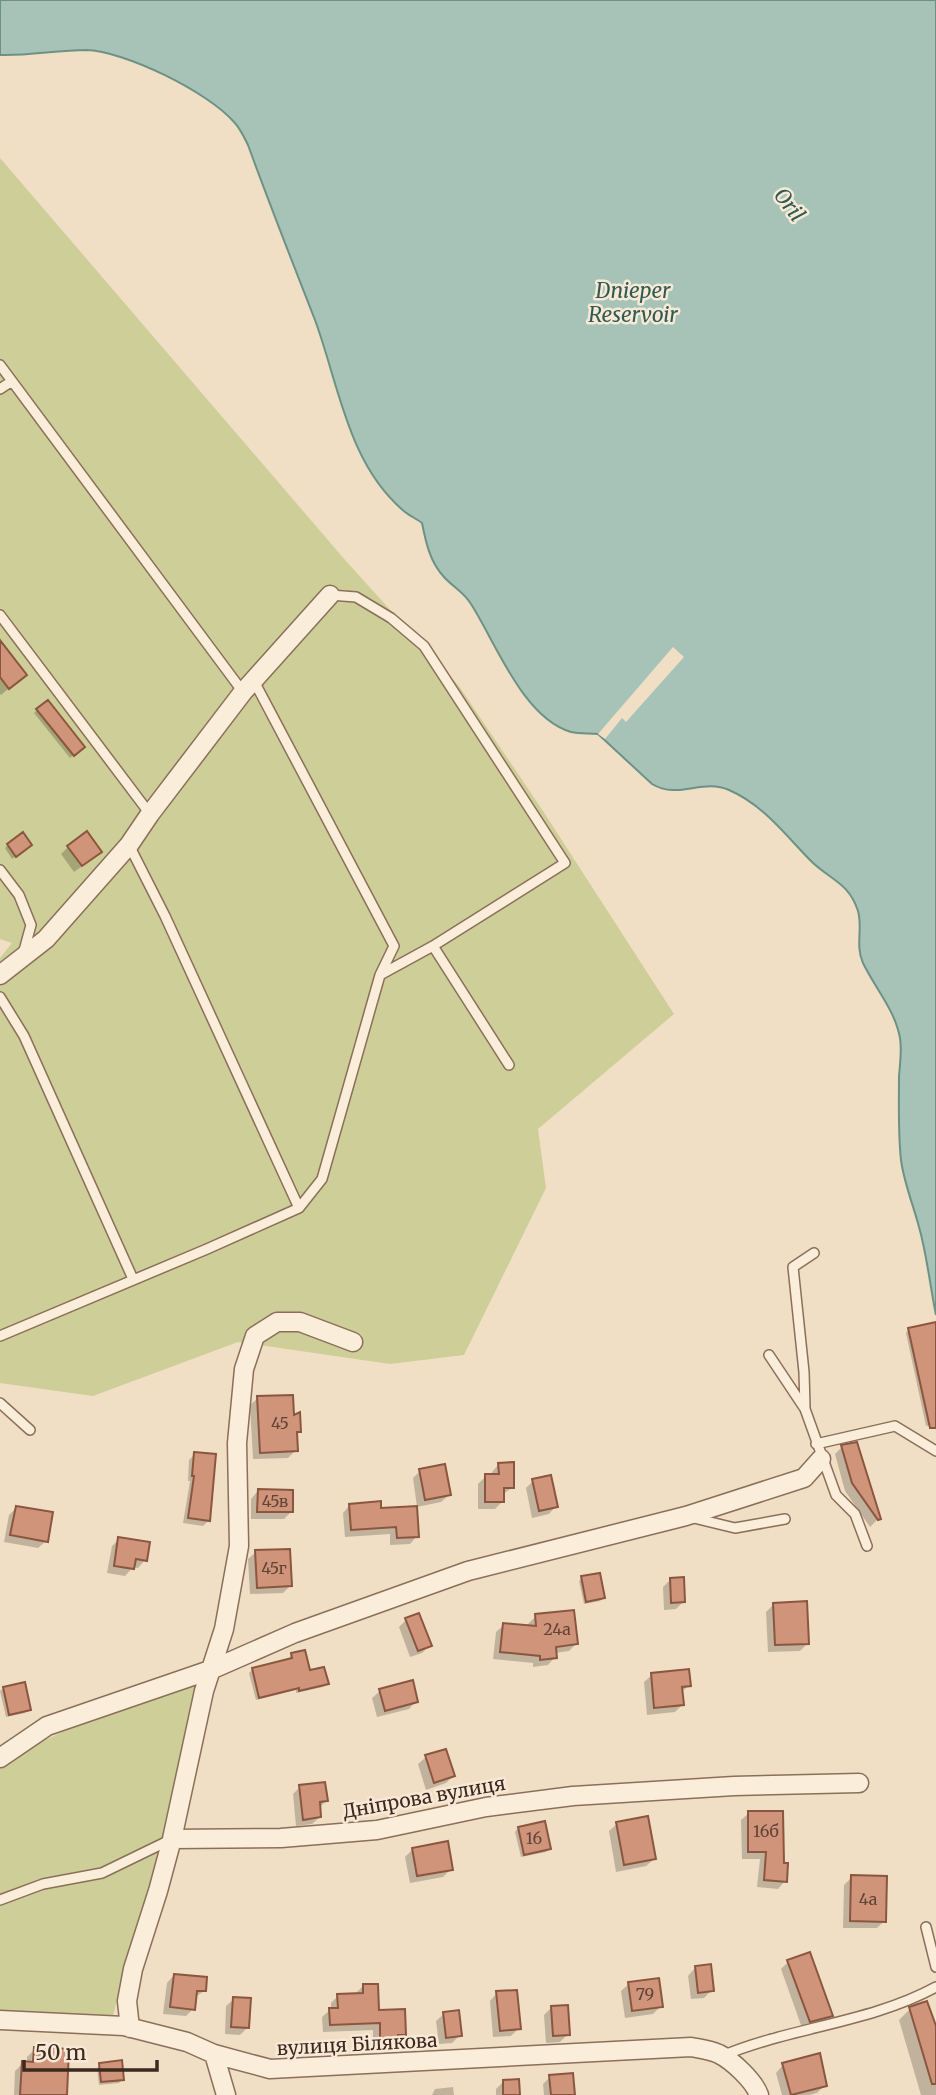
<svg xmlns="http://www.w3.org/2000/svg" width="936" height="2095" font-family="Merriweather,serif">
	<rect width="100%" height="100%" fill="#f0dfc5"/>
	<path fill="#cece98" d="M 0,158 L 346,561 L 459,686 L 543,811 L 674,1014 L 538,1129 L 546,1188 L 464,1355 L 390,1364 L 238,1342 L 93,1396 L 0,1383 L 0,958 L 12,943 L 0,939 Z
		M 196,1683 L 176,1788 L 112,2019 L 0,2010 L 0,1768 L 29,1748 L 93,1717 Z"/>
	<path fill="#a7c3b8" stroke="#6d9285" stroke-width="2" d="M 0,0 L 936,0 L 936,1315 C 930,1286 927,1255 919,1227 C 913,1204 904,1183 901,1160 C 898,1133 899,1103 899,1076 C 900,1064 902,1050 900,1038 C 895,1010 875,988 863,963 C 855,946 863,928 858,911 C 849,883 831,880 812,862 C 786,836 764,805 729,790 C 702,778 679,800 652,784 L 598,734 C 589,733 580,734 571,732 C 523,718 496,643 471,604 C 464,592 453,587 444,577 C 430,562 426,543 422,523 C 417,519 410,516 405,512 C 348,465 339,385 315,320 C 292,261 269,203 248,145 C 244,137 240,128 234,122 C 208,92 125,51 86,50 C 57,50 29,56 0,55 Z"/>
	<path fill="#f0dfc5" d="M 673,647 L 684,657 L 626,722 L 622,718 L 605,739 L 598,734 Z"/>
	<path fill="#0003" d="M 0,643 L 25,675 L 1,695 L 0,694 Z
		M 37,710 L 82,747 L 70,758 L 34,713 Z
		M 8,845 L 27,848 L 12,859 L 5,848 Z
		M 68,847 L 92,859 L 74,872 L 61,854 Z
		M 936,1323 L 936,1424 L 926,1426 L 906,1333 L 909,1329 Z
		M 258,1398 L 293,1417 L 300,1432 L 295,1436 L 296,1450 L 288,1458 L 253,1459 L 250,1405 Z
		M 842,1447 L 879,1518 L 870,1527 L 845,1491 L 835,1454 Z
		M 195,1454 L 208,1521 L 203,1526 L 183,1523 L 190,1481 L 188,1481 L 189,1460 Z
		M 499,1464 L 513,1487 L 502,1495 L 502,1502 L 495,1509 L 478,1509 L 478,1484 L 486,1476 L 492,1476 L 492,1472 Z
		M 420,1471 L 449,1495 L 441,1502 L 417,1507 L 413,1478 Z
		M 533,1481 L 556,1506 L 549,1514 L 532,1518 L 526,1488 Z
		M 258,1491 L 291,1512 L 284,1519 L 251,1519 L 251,1499 Z
		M 350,1505 L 380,1510 L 417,1536 L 410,1544 L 390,1545 L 390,1534 L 345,1537 L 343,1513 Z
		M 16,1508 L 46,1541 L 38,1548 L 4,1542 L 9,1515 Z
		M 119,1539 L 145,1560 L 138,1568 L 133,1567 L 125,1576 L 107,1573 L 112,1546 Z
		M 256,1552 L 290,1586 L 283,1593 L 250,1594 L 248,1559 Z
		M 582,1578 L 603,1598 L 600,1601 L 584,1604 L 579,1581 Z
		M 671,1579 L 683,1602 L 676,1609 L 664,1610 L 663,1587 Z
		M 774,1604 L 808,1643 L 800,1651 L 768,1652 L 766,1612 Z
		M 536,1616 L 576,1644 L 569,1651 L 555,1653 L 555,1657 L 548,1665 L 533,1667 L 533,1663 L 493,1659 L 496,1632 L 504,1625 L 528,1627 L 528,1624 Z
		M 406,1620 L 430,1645 L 422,1653 L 410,1657 L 399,1627 Z
		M 291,1655 L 308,1672 L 327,1684 L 323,1687 L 296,1693 L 296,1690 L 256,1700 L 249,1673 L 253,1669 L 289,1660 Z
		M 652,1675 L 689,1685 L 681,1693 L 682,1705 L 675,1712 L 647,1715 L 644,1682 Z
		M 4,1688 L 29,1709 L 25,1713 L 6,1717 L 0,1691 Z
		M 380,1691 L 416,1701 L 409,1709 L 377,1717 L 372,1698 Z
		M 426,1757 L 453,1776 L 446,1783 L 426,1790 L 418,1764 Z
		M 300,1787 L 326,1801 L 319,1808 L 320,1817 L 312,1824 L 296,1826 L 293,1794 Z
		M 749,1813 L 782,1864 L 785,1881 L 778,1889 L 757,1887 L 760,1859 L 742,1859 L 741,1820 Z
		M 617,1824 L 654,1859 L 646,1866 L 616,1872 L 609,1831 Z
		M 518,1828 L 549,1848 L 546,1852 L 521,1857 L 515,1832 Z
		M 413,1849 L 451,1869 L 443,1877 L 410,1883 L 405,1857 Z
		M 852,1877 L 884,1921 L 877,1928 L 843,1928 L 844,1885 Z
		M 788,1962 L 831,2016 L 823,2023 L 802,2028 L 781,1969 Z
		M 695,1968 L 712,1990 L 704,1998 L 691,1999 L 688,1976 Z
		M 174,1975 L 204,1991 L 194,1998 L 193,2009 L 186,2016 L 163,2014 L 167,1983 Z
		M 629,1984 L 661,2006 L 653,2014 L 625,2018 L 621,1991 Z
		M 363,1986 L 378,2011 L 404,2034 L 389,2051 L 373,2051 L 373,2030 L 323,2032 L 322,2017 L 331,2009 L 331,2003 L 338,1996 L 356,1993 Z
		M 497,1993 L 519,2028 L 511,2036 L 493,2037 L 490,2001 Z
		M 234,1999 L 248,2027 L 240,2035 L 225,2034 L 226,2006 Z
		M 552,2007 L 568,2034 L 560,2042 L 546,2043 L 544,2015 Z
		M 910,2009 L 936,2032 L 936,2095 L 921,2095 L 899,2020 Z
		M 444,2014 L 460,2035 L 452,2043 L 439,2044 L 436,2021 Z
		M 35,2049 L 65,2095 L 14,2095 L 15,2071 L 23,2063 L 27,2063 L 27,2057 Z
		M 100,2065 L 122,2079 L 119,2083 L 99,2085 L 97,2068 Z
		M 783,2065 L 825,2085 L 817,2093 L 809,2095 L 782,2095 L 776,2073 Z
		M 550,2077 L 573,2095 L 544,2095 L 543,2084 Z
		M 503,2082 L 518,2095 L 496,2095 L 496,2089 Z
		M 453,2087 L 454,2095 L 432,2095 L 435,2089 Z"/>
	<path fill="#cf947a" stroke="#8b563f" stroke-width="2" d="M 0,640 L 27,675 L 9,689 L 0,677 Z
		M 48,700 L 85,747 L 74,756 L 36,709 Z
		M 87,831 L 102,852 L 82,866 L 67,846 Z
		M 23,832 L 32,845 L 16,857 L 7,844 Z
		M 936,1322 L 936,1428 L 930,1428 L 908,1328 Z
		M 293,1395 L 294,1415 L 300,1412 L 301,1432 L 297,1432 L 298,1451 L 260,1453 L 257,1396 Z
		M 857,1442 L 881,1519 L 878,1520 L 852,1483 L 841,1445 Z
		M 194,1452 L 216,1454 L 210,1521 L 188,1518 L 194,1476 L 192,1476 Z
		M 514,1462 L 514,1488 L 504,1488 L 504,1502 L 485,1502 L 485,1474 L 499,1474 L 498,1463 Z
		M 445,1464 L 451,1495 L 425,1500 L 419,1469 Z
		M 551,1475 L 558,1507 L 539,1511 L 532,1479 Z
		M 258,1489 L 293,1490 L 293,1512 L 257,1512 Z
		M 381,1501 L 381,1508 L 417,1506 L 419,1537 L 397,1538 L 396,1527 L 351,1530 L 349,1504 Z
		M 16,1506 L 53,1512 L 48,1542 L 10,1535 Z
		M 118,1537 L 150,1542 L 147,1561 L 136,1559 L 134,1569 L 114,1566 Z
		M 290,1549 L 292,1586 L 257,1588 L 255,1550 Z
		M 600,1573 L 605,1598 L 586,1602 L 581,1576 Z
		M 684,1577 L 685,1602 L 671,1603 L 670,1578 Z
		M 807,1601 L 809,1644 L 775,1645 L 773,1603 Z
		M 574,1610 L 578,1644 L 556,1647 L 557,1658 L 540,1660 L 540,1656 L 500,1652 L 503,1623 L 536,1626 L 535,1614 Z
		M 419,1613 L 432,1646 L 418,1651 L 405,1618 Z
		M 305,1650 L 310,1670 L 324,1667 L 329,1684 L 299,1691 L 299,1688 L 259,1698 L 252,1668 L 292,1658 L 291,1653 Z
		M 689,1669 L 691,1686 L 682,1687 L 684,1705 L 654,1708 L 651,1673 Z
		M 413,1680 L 418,1702 L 385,1711 L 379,1689 Z
		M 25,1682 L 31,1710 L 9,1715 L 3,1687 Z
		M 446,1749 L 455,1776 L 434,1783 L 425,1755 Z
		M 325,1782 L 328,1801 L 320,1802 L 321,1817 L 303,1820 L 299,1785 Z
		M 748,1811 L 783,1811 L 784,1863 L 788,1863 L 787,1882 L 764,1880 L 766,1852 L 748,1852 Z
		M 648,1816 L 656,1859 L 624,1865 L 616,1822 Z
		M 545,1821 L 551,1849 L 524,1855 L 518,1827 Z
		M 448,1841 L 453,1870 L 417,1876 L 412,1848 Z
		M 851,1875 L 887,1876 L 886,1922 L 850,1921 Z
		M 810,1952 L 833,2016 L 810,2022 L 787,1960 Z
		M 711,1964 L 714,1991 L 698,1993 L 695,1966 Z
		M 174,1974 L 207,1977 L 206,1991 L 197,1991 L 195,2010 L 170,2007 Z
		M 659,1978 L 663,2007 L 632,2011 L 628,1982 Z
		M 363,1984 L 378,1984 L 379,2010 L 405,2009 L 406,2035 L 398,2035 L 399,2044 L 380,2044 L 380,2023 L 330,2025 L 329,2008 L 338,2008 L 337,1994 L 363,1993 Z
		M 517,1990 L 521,2029 L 500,2031 L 496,1991 Z
		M 233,1997 L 251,1998 L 249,2028 L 231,2027 Z
		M 927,2001 L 936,2026 L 936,2084 L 932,2084 L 909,2007 Z
		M 568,2005 L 570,2035 L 553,2036 L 551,2006 Z
		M 459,2010 L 462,2036 L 446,2038 L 443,2012 Z
		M 34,2047 L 69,2049 L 67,2095 L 20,2095 L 22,2061 L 33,2062 Z
		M 820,2053 L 827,2086 L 791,2095 L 782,2063 Z
		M 122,2060 L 124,2080 L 101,2082 L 99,2063 Z
		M 573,2073 L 575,2095 L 551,2095 L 549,2075 Z
		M 519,2079 L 520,2095 L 503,2095 L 503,2080 Z"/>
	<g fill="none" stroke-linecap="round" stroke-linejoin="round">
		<g stroke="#8b6f5a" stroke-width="12">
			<path id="lane" d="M 0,365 L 243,692
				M 0,389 L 12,381
				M 330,595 L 356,597 L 391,618 L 424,646 L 565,863 L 433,946 L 380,975
				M 0,615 L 150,814
				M 129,845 L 165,916 L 299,1208
				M 0,870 L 19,895 L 31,925 L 23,954
				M 433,946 L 509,1065
				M 0,997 L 24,1036 L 133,1279
				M 0,1336 L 207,1249 L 299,1208 L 322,1179 L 380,975 L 394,946 L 254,681
				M 769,1355 L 805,1409 L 836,1495 L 855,1514 L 867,1546
				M 0,1403 L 30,1430
				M 805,1407 L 804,1372 L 793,1267 L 814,1253
				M 816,1444 L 895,1426 L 936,1451
				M 690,1517 L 735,1528 L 785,1519
				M 0,1900 L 43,1884 L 102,1873 L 170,1840
				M 926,1927 L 936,1967
				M 722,2056 C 791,2027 870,2023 936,1987"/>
		</g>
		<g stroke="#8b6f5a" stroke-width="21">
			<path id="street" d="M 0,975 L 46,939 L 129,845 L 150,814 L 243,692 L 330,595
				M 0,1758 L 47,1726 L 213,1669 L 295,1633 L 468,1571 L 686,1516 L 804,1478 L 821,1459
				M 172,1839 L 281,1838 L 377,1830 L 486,1807 L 573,1796 L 734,1786 L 859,1783
				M 0,2020 L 124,2026 L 187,2042 L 214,2054 L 270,2069 L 691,2047 C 701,2049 710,2050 719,2054 C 733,2061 754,2081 759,2095
				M 130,2028 L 127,2001 L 133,1969 L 158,1891 L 172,1839 L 204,1691 L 224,1629 L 239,1546 L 237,1443 L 244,1369 L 255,1336 L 277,1322 L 300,1322 L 353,1342
				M 214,2054 L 226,2095"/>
		</g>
		<use href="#lane" stroke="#faedd9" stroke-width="9"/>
		<use href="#street" stroke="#faedd9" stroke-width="18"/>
	</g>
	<g text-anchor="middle" stroke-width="5" stroke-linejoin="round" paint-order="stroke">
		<g font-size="16" fill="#604436">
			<text x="280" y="1429">45</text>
			<text x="275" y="1507">45в</text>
			<text x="274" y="1574">45г</text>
			<text x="557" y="1635">24а</text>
			<text x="766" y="1837">16б</text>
			<text x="534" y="1844">16</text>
			<text x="868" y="1905">4а</text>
			<text x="645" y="2000">79</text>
		</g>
		<g font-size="19" fill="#3b291f" stroke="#f7e9d5">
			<text transform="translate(424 1797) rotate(-10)" y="7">Дніпрова вулиця</text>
			<text transform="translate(357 2044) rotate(-3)" y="7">вулиця Білякова</text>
		</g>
		<g font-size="21" font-style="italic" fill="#2d5b54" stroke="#f7e9d5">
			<text transform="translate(789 205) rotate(53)" y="7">Oril</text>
			<text x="633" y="298">Dnieper<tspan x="633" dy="24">Reservoir</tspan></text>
		</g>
	</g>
	<path d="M24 2060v10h133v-10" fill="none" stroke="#3b291f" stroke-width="3.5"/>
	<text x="35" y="2060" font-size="21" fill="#3b291f" stroke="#f7e9d5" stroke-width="5" paint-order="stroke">50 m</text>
</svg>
